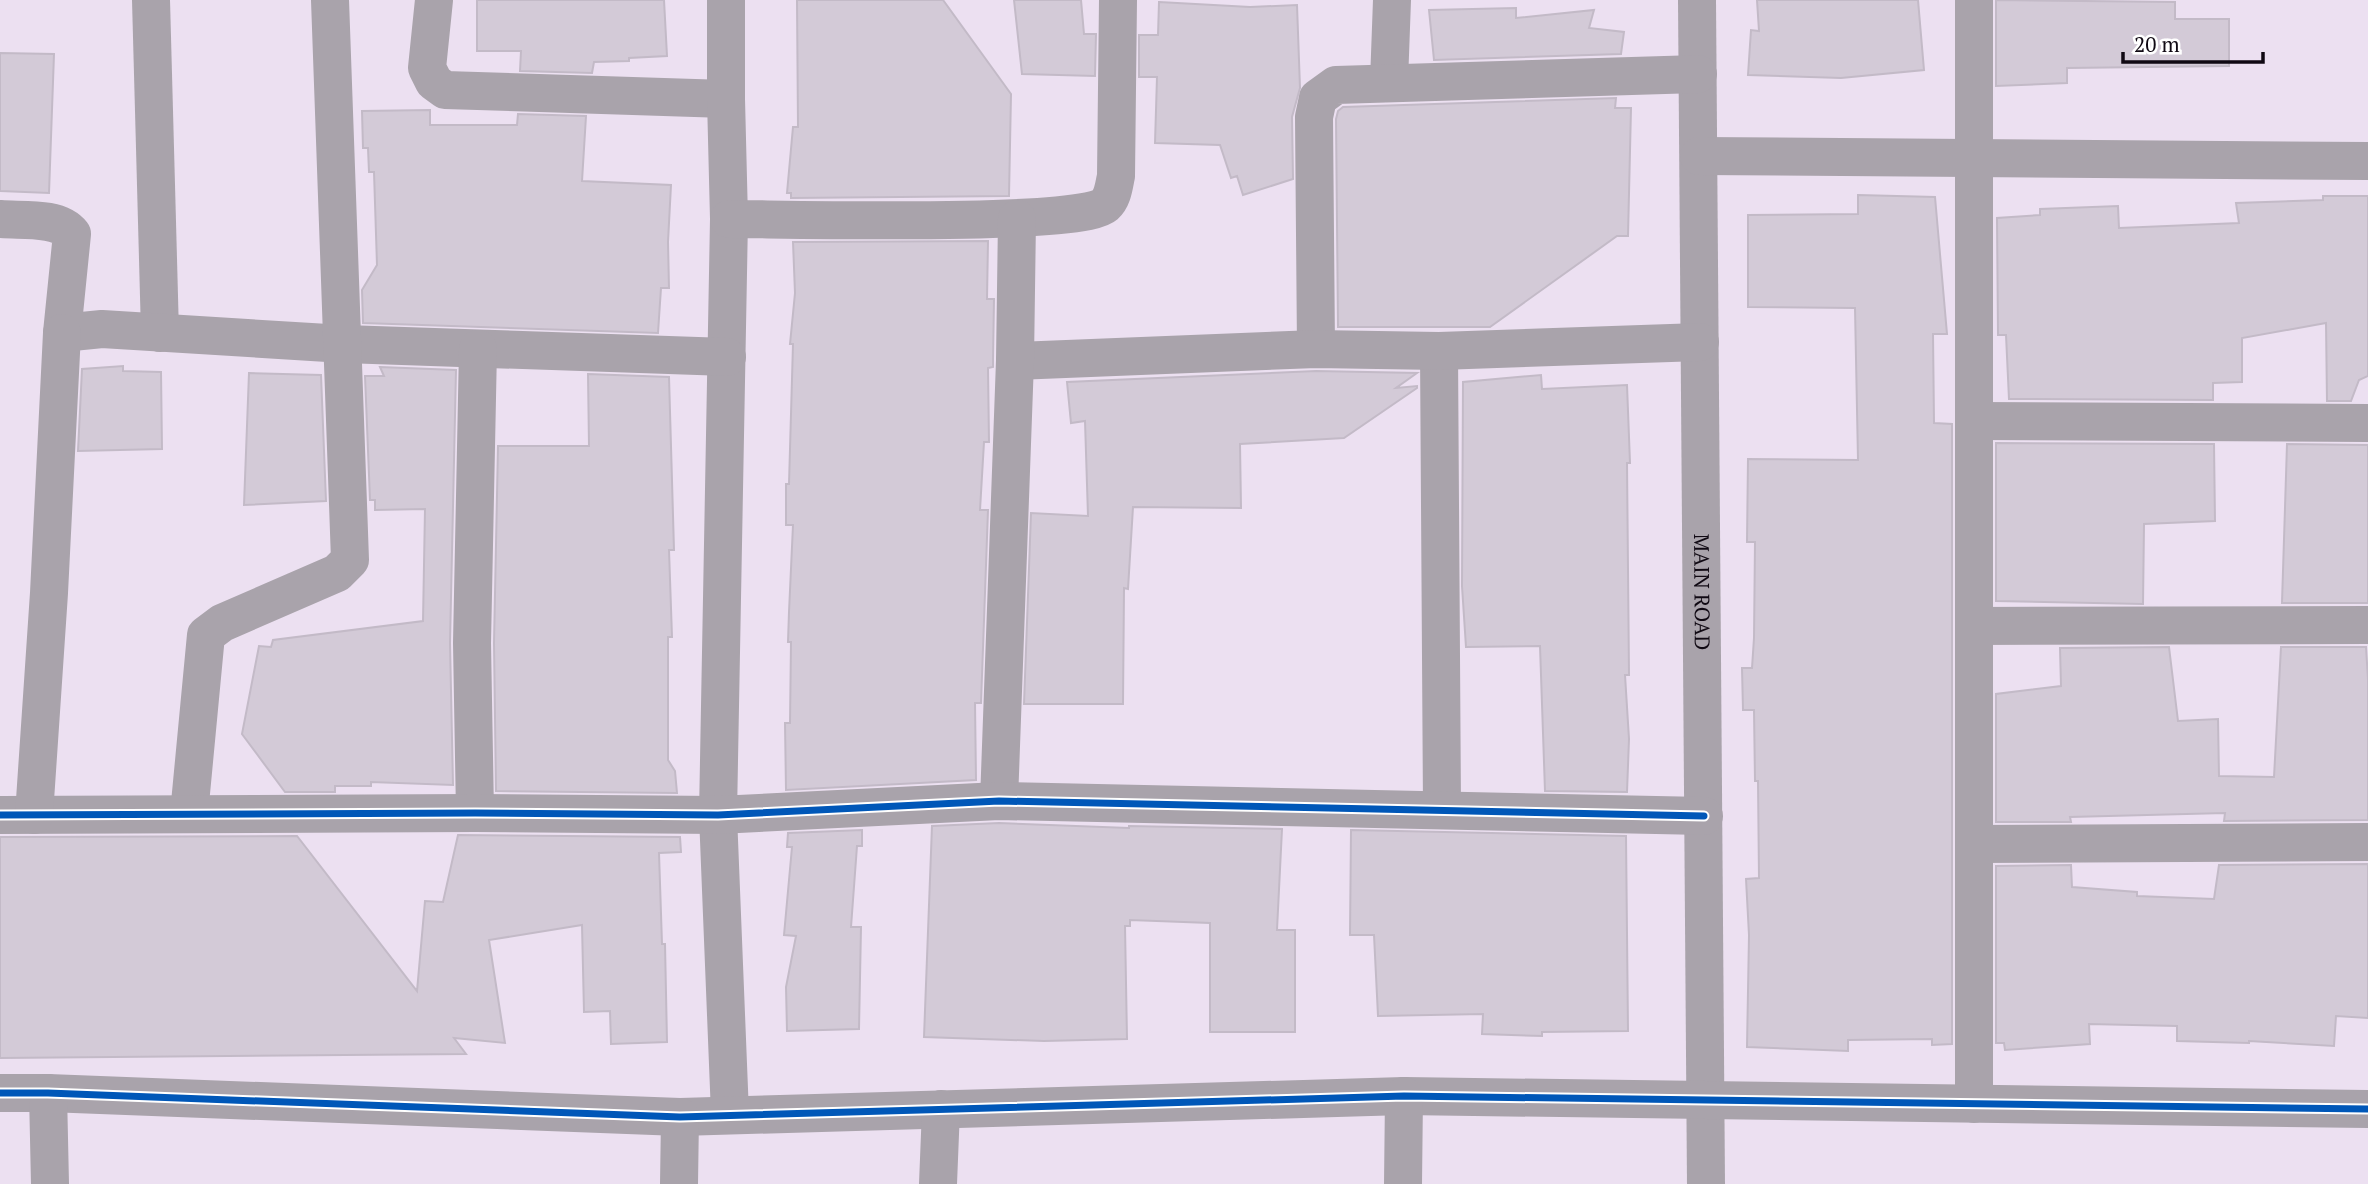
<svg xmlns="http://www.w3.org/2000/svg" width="2368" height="1184" font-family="'PT Serif',serif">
	<rect width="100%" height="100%" fill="#ece0f1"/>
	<path fill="#d3cad7" stroke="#c3bac7" stroke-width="2" d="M 477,0 L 664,0 L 667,56 L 629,58 L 629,61 L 594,62 L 592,73 L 520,71 L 521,51 L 477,51 Z
		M 797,0 L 943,0 L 1011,94 L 1009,196 L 791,198 L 791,193 L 787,193 L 793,127 L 798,127 Z
		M 1014,0 L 1081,0 L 1084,34 L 1096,34 L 1095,76 L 1022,74 Z
		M 1757,0 L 1918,0 L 1924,70 L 1841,78 L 1748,75 L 1751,30 L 1759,31 Z
		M 1996,0 L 2175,2 L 2175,19 L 2229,19 L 2229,66 L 2067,68 L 2067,83 L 1996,86 Z
		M 1159,2 L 1250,7 L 1297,5 L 1300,88 L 1292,117 L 1293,179 L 1243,195 L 1237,176 L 1231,178 L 1220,145 L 1155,143 L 1157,77 L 1139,77 L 1139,35 L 1158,35 Z
		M 1516,8 L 1516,18 L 1594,10 L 1589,28 L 1624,32 L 1621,54 L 1434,60 L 1429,10 Z
		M 0,53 L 54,54 L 49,193 L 0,191 Z
		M 1616,98 L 1615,108 L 1631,108 L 1628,236 L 1617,236 L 1490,327 L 1338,327 L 1336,119 L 1338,111 L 1343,107 Z
		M 430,110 L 430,125 L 517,125 L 518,114 L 586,116 L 582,181 L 671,185 L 668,242 L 669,288 L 661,288 L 658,333 L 363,323 L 362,290 L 377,265 L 374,172 L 369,172 L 368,148 L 363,148 L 362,111 Z
		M 1858,195 L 1935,197 L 1947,334 L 1933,334 L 1934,423 L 1952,424 L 1952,1044 L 1932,1045 L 1932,1039 L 1848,1040 L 1848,1051 L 1747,1047 L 1749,935 L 1746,879 L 1759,878 L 1758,781 L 1755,781 L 1754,710 L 1743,710 L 1742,668 L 1752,668 L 1754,638 L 1755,542 L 1747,542 L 1748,459 L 1858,460 L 1855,308 L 1748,307 L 1748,215 L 1858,214 Z
		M 2323,196 L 2368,196 L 2368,376 L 2359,380 L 2351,401 L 2327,401 L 2326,323 L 2242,338 L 2242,382 L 2213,383 L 2213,400 L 2009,399 L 2006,335 L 1998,335 L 1997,218 L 2040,215 L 2040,209 L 2118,206 L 2119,228 L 2239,223 L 2236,203 L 2323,200 Z
		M 988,241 L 987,299 L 994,299 L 993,360 L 993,367 L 988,368 L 989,442 L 984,442 L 980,510 L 988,510 L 981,703 L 975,703 L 976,780 L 786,790 L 785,723 L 790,723 L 791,642 L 788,642 L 789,612 L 793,525 L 786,525 L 786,484 L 789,484 L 793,344 L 790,344 L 795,293 L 793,242 Z
		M 123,366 L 123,371 L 161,372 L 162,449 L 78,451 L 82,369 Z
		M 380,367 L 456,370 L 450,643 L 453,785 L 371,782 L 371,786 L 335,786 L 335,792 L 285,792 L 242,734 L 259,646 L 271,647 L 273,640 L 423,621 L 425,509 L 375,510 L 375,500 L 370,500 L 365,376 L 384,376 Z
		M 1316,371 L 1417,373 L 1396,388 L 1417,386 L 1417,388 L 1344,438 L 1240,444 L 1241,508 L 1133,507 L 1128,589 L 1124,588 L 1123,704 L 1024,704 L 1031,513 L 1088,516 L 1085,421 L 1071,423 L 1067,382 Z
		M 249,373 L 321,375 L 326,501 L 244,505 Z
		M 588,374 L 669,377 L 674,550 L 669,550 L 672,637 L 668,637 L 668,760 L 675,771 L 677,793 L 496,791 L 494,643 L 498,446 L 589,446 Z
		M 1541,375 L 1542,389 L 1627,385 L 1630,463 L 1627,463 L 1629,675 L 1625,675 L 1629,739 L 1627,792 L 1545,791 L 1540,646 L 1466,647 L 1462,586 L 1463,382 Z
		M 1996,443 L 2214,444 L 2215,521 L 2144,524 L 2143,604 L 1996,601 Z
		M 2287,444 L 2368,445 L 2368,603 L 2282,603 Z
		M 2169,647 L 2178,721 L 2218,719 L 2219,776 L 2274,777 L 2281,647 L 2366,647 L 2368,679 L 2368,820 L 2224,821 L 2225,813 L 2070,817 L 2071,822 L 1996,822 L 1996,694 L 2061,686 L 2060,648 Z
		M 999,823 L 1129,828 L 1129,826 L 1282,829 L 1277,930 L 1295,930 L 1295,1032 L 1210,1032 L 1210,923 L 1130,920 L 1130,926 L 1125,926 L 1127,1039 L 1044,1041 L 924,1037 L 932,826 Z
		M 862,830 L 862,846 L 857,846 L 851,927 L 861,927 L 859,1029 L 787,1031 L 786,987 L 796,936 L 784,935 L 792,847 L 787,847 L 788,833 Z
		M 1351,830 L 1626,836 L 1628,1031 L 1542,1032 L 1542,1036 L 1482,1034 L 1483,1014 L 1378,1016 L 1374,935 L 1350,935 Z
		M 458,835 L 680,837 L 681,852 L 659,853 L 662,944 L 665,944 L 667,1042 L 611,1044 L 610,1011 L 584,1012 L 582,925 L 489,940 L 505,1043 L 454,1038 L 466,1054 L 0,1058 L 0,837 L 297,836 L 417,991 L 425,901 L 443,902 Z
		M 2368,864 L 2368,1018 L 2336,1016 L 2334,1046 L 2249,1041 L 2249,1043 L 2177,1041 L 2177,1026 L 2089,1024 L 2090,1044 L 2005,1050 L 2004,1043 L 1996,1043 L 1996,866 L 2071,865 L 2072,887 L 2137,892 L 2137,896 L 2214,899 L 2219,865 Z"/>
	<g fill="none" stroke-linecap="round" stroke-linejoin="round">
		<g stroke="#a9a3ab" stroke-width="38">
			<path d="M 151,0 L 160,333"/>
			<path d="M 434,0 L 427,68 L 434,82 L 445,90 L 726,99"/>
			<path d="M 726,0 L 726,99 L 729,219 L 718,815 L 730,1114"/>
			<path id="s1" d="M 1697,0 L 1706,1184"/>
			<path d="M 1389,82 L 1392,0"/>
			<path d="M 1699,156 L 2368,161"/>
			<path d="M 0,219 C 21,221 58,216 72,234 L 62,333 L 102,329 L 344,344 L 727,357"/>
			<path d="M 729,219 C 781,219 1080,227 1105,205 C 1113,198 1114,185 1116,176 L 1118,0"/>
			<path d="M 1316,349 L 1314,117 L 1318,98 L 1336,85 L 1698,74"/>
			<path d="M 1439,351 L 1442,809"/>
			<path d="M 1015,361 L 1316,349 L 1439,351 L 1700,342"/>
			<path d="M 1975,421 L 2368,423"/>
			<path d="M 1975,626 L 2368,625"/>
			<path d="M 999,801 L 1015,361 L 1017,219"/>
			<path d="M 475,813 L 472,643 L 478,349"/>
			<path d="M 189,814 L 206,635 L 222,623 L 337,573 L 350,560 L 330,0"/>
			<path d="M 0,815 L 475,813 L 718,815 L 999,801 L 1704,816"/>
			<path d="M 34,815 L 49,593 L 62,333"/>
			<path d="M 1975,844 L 2368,842"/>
			<path d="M 0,1093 L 48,1093 L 680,1117 L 1404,1096 L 2368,1109"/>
			<path d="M 48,1093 L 50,1184"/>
			<path d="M 1974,1104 L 1974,0"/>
			<path d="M 679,1184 L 680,1117"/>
			<path d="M 938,1184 L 941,1109"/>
			<path d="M 1403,1184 L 1404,1096"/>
		</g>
		<g stroke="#fff" stroke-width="11">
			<path id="cycleway" d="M 0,815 L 475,813 L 718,815 L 999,801 L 1704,816
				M 0,1093 L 48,1093 L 680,1117 L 1404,1096 L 2368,1109"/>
		</g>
		<use href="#cycleway" stroke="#0057b8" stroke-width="7"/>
	</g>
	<g text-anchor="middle" stroke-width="5" stroke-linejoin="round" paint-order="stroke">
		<g font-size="21" fill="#100913" stroke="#fff">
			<text dy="7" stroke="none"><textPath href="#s1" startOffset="592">MAIN ROAD</textPath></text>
		</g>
	</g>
	<path d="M2123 52v10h140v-10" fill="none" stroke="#100913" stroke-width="3.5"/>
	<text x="2134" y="52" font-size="21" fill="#100913" stroke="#ffffff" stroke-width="5" paint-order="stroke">20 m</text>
</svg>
